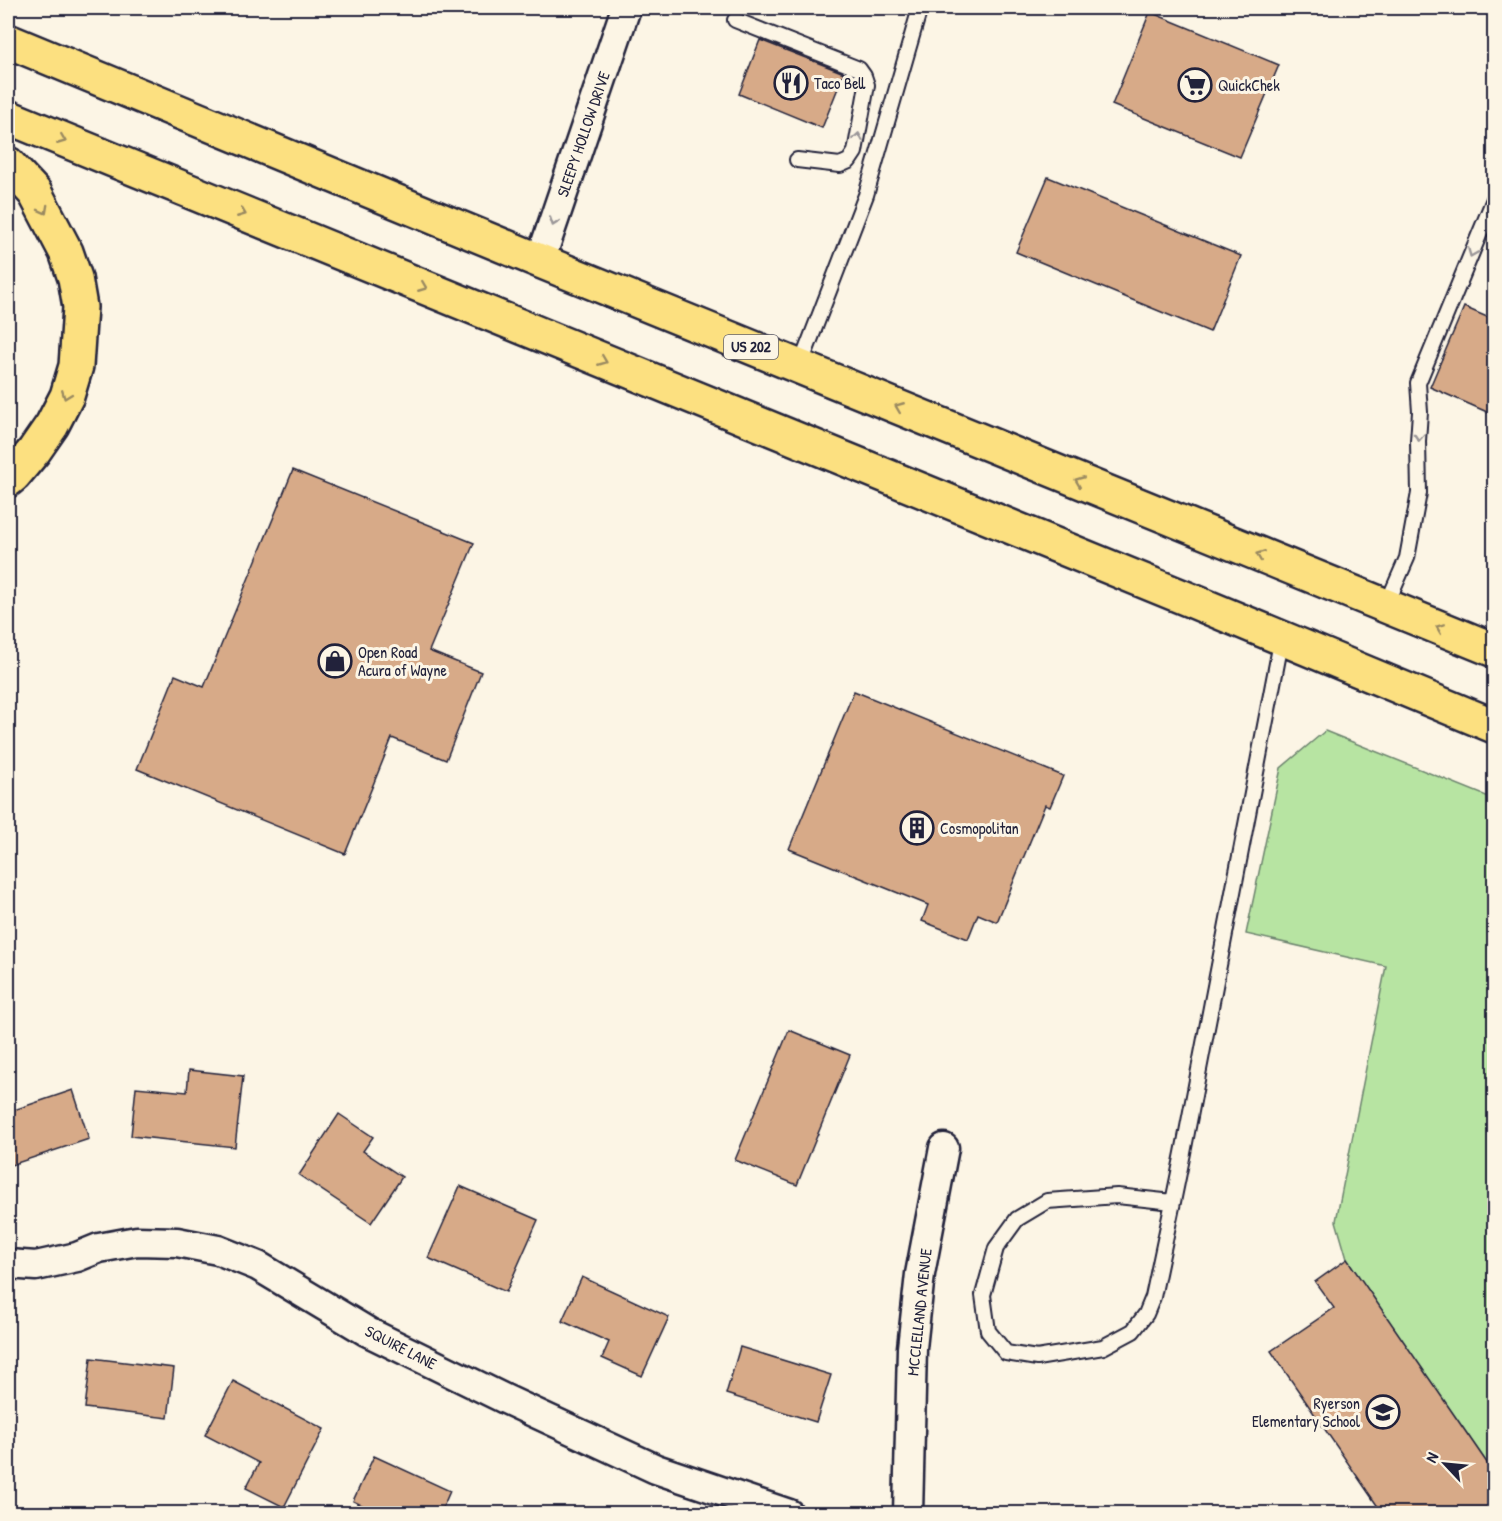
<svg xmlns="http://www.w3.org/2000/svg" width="1502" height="1521" font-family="'Patrick Hand',sans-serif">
	<rect width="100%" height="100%" fill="#fcf5e5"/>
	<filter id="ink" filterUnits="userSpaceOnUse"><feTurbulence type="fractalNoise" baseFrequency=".0167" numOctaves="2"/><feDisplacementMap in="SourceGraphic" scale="12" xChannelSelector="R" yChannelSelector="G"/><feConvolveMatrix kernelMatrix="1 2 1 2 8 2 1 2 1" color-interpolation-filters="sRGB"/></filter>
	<g filter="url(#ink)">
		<path fill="#b7e4a2" stroke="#6c836e" stroke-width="1.5" d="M 1325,731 L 1494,799 L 1494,1473 L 1347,1259 L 1336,1221 L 1386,966 L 1246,934 L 1281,768 Z"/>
		<path fill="#d7aa88" stroke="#22223b" stroke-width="1.5" d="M 1150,12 L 1279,65 L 1240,157 L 1112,105 Z
			M 760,40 L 844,73 L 822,128 L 739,94 Z
			M 1048,177 L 1241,256 L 1210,332 L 1016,252 Z
			M 1464,307 L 1494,320 L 1494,415 L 1430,387 Z
			M 293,470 L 474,543 L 429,651 L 481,672 L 446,760 L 392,738 L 345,854 L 137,769 L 175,675 L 204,687 Z
			M 854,691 L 1063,776 L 1050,807 L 1045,805 L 997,922 L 978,914 L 968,939 L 922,921 L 928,905 L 789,849 Z
			M 789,1030 L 850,1055 L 797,1185 L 735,1160 Z
			M 189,1070 L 243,1076 L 235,1147 L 131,1136 L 136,1087 L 187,1092 Z
			M 73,1090 L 89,1139 L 8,1166 L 8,1112 Z
			M 339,1114 L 373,1137 L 363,1151 L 402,1177 L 371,1223 L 299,1175 Z
			M 460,1186 L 538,1220 L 506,1292 L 428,1258 Z
			M 1347,1259 L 1494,1473 L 1494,1514 L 1383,1514 L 1271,1351 L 1334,1308 L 1315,1282 Z
			M 582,1277 L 669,1317 L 642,1376 L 602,1358 L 609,1342 L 562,1321 Z
			M 740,1347 L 831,1375 L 816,1422 L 726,1394 Z
			M 91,1358 L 174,1368 L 168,1418 L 85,1408 Z
			M 233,1381 L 324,1429 L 284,1507 L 246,1488 L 259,1463 L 205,1435 Z
			M 374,1456 L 450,1491 L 440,1514 L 380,1514 L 353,1501 Z"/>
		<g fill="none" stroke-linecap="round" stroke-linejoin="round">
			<g stroke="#22223b" stroke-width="18">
				<path id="service" d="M 735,20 L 859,69 L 864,76 L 867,85 L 855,152 L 849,161 L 840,165 L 797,160
					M 800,366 L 866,195 L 920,8
					M 1386,606 L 1407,558 L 1419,493 L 1418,441 L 1420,412 L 1418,383 L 1494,199
					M 1173,1202 L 1117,1196 L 1047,1201 L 1017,1219 L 996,1248 L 983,1295 L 988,1331 L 1006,1353 L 1037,1358 L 1103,1347 L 1133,1331 L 1146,1314 L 1153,1297 L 1173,1202 L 1183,1153 L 1282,637"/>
			</g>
			<g stroke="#22223b" stroke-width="33">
				<path id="minor" d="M 540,261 L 626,8
					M 8,1264 L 36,1266 L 77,1257 L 99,1248 L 137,1241 L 177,1242 L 218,1250 L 258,1266 L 368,1332 L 505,1399 L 656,1469 L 789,1514
					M 908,1514 L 912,1348 L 920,1274 L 944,1148"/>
			</g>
			<g stroke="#22223b" stroke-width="38">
				<path id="trunk" d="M 8,41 L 540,261 L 1494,650
					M 8,117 L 1195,602 L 1494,726
					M 8,164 L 35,193 L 66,252 L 75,278 L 80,307 L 76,366 L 67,396 L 52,425 L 34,451 L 14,475 L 8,480"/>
			</g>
			<use href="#service" stroke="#fcf5e5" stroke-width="14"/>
			<use href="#minor" stroke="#fcf5e5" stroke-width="28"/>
			<use href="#trunk" stroke="#fce080" stroke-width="33"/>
		</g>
		<defs><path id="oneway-chevron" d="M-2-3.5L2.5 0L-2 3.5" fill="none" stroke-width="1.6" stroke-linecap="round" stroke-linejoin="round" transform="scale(1.5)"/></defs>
		<g stroke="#9a9698">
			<use href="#oneway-chevron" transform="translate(858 137) rotate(-80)"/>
			<use href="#oneway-chevron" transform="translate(554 222) rotate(109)"/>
			<use href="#oneway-chevron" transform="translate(1472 253) rotate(112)"/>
			<use href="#oneway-chevron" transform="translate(1419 437) rotate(93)"/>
		</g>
		<g stroke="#9a8a61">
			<use href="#oneway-chevron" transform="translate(62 140) rotate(22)"/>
			<use href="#oneway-chevron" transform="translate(44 210) rotate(62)"/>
			<use href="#oneway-chevron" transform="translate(242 213) rotate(22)"/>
			<use href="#oneway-chevron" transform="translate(423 287) rotate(22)"/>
			<use href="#oneway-chevron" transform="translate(603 361) rotate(22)"/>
			<use href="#oneway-chevron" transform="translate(66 395) rotate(111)"/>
			<use href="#oneway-chevron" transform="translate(899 407) rotate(-158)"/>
			<use href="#oneway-chevron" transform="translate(1079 481) rotate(-158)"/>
			<use href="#oneway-chevron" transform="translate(1260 555) rotate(-158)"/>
			<use href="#oneway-chevron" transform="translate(1440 628) rotate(-158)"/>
		</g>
	</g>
	<defs>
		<g id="restaurant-ring" transform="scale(1.725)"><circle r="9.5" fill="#fcf5e5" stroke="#22223b" stroke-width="1.5"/><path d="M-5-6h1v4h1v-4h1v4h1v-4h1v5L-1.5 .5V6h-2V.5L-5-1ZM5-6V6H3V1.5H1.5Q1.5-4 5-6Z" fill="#22223b"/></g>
		<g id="supermarket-ring" transform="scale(1.725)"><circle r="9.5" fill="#fcf5e5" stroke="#22223b" stroke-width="1.5"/><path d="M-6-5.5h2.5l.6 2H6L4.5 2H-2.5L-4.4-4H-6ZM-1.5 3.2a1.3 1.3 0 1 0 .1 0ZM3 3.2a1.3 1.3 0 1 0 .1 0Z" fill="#22223b"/></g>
		<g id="shop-ring" transform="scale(1.725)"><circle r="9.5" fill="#fcf5e5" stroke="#22223b" stroke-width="1.5"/><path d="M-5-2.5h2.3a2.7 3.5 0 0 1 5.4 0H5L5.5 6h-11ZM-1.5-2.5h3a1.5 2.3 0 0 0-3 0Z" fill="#22223b"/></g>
		<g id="building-ring" transform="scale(1.725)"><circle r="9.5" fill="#fcf5e5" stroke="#22223b" stroke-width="1.5"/><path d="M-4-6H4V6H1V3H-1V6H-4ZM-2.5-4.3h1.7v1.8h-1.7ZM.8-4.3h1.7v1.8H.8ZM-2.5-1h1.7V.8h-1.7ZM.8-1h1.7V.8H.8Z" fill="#22223b"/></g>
		<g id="school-ring" transform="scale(1.725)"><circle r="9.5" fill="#fcf5e5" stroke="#22223b" stroke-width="1.5"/><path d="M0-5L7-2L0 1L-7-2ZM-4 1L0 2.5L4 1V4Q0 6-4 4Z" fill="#22223b"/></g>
	</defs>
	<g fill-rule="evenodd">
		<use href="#restaurant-ring" x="791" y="83"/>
		<use href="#supermarket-ring" x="1195" y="85"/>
		<use href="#shop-ring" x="335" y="661"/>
		<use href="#building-ring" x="917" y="828"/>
		<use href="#school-ring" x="1383" y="1412"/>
	</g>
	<g text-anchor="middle" stroke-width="6" stroke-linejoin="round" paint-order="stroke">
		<rect fill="#fcf5e5" stroke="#63616e" stroke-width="1.5" x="724" y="335" width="54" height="24" rx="4.5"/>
		<g font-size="15" font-weight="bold" fill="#22223b">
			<text x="751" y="352">US 202</text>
		</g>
		<g font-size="16" fill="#22223b" stroke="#fcf5e5" text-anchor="start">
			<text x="814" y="89">Taco Bell</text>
			<text x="1218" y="91">QuickChek</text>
			<text x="358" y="658">Open Road<tspan x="358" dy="18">Acura of Wayne</tspan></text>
			<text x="940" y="834">Cosmopolitan</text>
			<text x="1360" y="1409" text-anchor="end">Ryerson<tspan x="1360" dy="18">Elementary School</tspan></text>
		</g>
		<g font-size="16" fill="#22223b" stroke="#fcf5e5">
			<text transform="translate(583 134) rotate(-71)" y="6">SLEEPY HOLLOW DRIVE</text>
			<text transform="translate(919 1312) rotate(-84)" y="6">MCCLELLAND AVENUE</text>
			<text transform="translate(401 1347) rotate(27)" y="6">SQUIRE LANE</text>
		</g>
	</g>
	<rect width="1502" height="1521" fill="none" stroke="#fcf5e5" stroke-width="30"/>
	<rect x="15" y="15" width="1472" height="1491" fill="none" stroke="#22223b" stroke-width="2" filter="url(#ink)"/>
	<g transform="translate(1445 1464) rotate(296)" stroke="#fcf5e5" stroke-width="4.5" paint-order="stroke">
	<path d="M0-4.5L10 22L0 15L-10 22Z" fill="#22223b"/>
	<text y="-9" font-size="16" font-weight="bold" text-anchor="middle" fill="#22223b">N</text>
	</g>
</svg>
